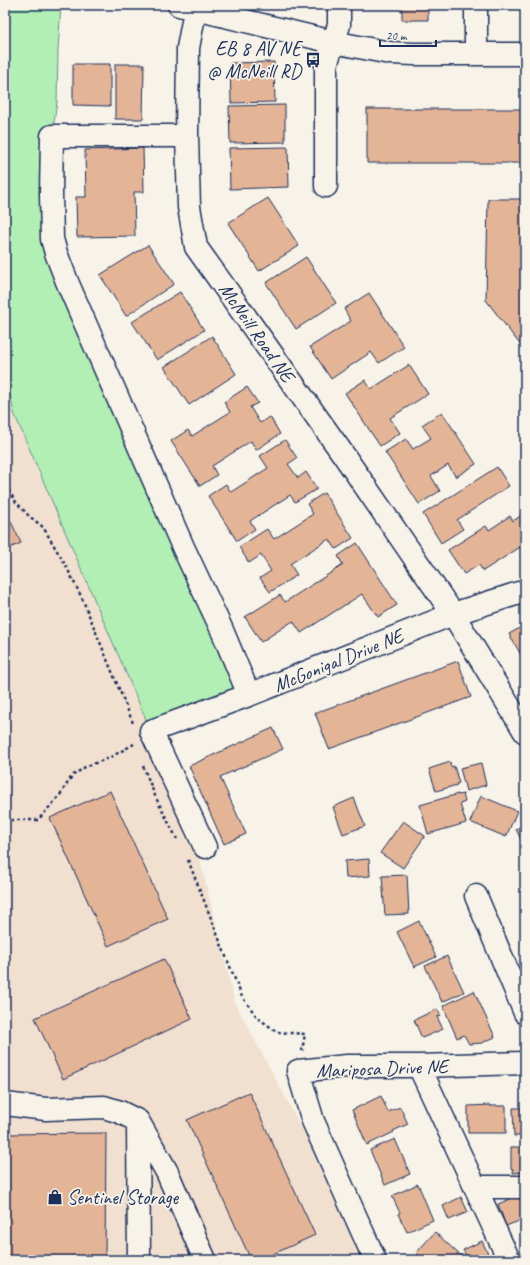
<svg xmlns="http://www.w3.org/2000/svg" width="530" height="1265" font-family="Caveat,sans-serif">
	<rect width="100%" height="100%" fill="#f7f3e8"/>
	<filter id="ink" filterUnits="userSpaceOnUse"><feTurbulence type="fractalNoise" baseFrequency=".025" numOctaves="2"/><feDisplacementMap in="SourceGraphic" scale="8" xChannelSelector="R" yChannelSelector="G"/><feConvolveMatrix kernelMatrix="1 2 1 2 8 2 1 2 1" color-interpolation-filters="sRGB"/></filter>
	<g filter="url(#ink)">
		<path fill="#f1e0cf" d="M 5,372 L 14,413 L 151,731 L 200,860 L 235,1003 L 372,1260 L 105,1260 L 106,1133 L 5,1134 Z"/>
		<path fill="#b1efb5" stroke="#668f8a" d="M 5,5 L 61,5 L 58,50 L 57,102 L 52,136 L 51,224 L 249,695 L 151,731 L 14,413 L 5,372 Z"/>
		<path fill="#e4b496" stroke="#1b2f5e" d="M 402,5 L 428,5 L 428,20 L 402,20 Z
			M 274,62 L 275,102 L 231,103 L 230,63 Z
			M 73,64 L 110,64 L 110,106 L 73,105 Z
			M 115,64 L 144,64 L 143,119 L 115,119 Z
			M 285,105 L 285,142 L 230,143 L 229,106 Z
			M 367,109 L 525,109 L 525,163 L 367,163 Z
			M 288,147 L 289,187 L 230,189 L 229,148 Z
			M 143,148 L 144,192 L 134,192 L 135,236 L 77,237 L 76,197 L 86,197 L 85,150 Z
			M 268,198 L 299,246 L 259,271 L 228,223 Z
			M 488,199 L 525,199 L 525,351 L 486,300 Z
			M 148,245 L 174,284 L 126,316 L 100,275 Z
			M 306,257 L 336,303 L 296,329 L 266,283 Z
			M 180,292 L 204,330 L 157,360 L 132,322 Z
			M 369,293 L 404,347 L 379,363 L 371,352 L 331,379 L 310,347 L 351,321 L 344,309 Z
			M 212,336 L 236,374 L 189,405 L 164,367 Z
			M 409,365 L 428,394 L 390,418 L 400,433 L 380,446 L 345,393 L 365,380 L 371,389 Z
			M 247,387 L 258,403 L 250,407 L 260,423 L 270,417 L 280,434 L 256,450 L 251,441 L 212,466 L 217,475 L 200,486 L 171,441 L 188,430 L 192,436 L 230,412 L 224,402 Z
			M 442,412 L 476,464 L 456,477 L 448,465 L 431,476 L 440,491 L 419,504 L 385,452 L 406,439 L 413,449 L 431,438 L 422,425 Z
			M 285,440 L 297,458 L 288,464 L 298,478 L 306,472 L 317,489 L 295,502 L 290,495 L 250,521 L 255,529 L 237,541 L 208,496 L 226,484 L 231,492 L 268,468 L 260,456 Z
			M 497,467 L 509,486 L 457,520 L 463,529 L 441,543 L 423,514 Z
			M 324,493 L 353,538 L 336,549 L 329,539 L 290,564 L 297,575 L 270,592 L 260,578 L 271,571 L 261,555 L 249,563 L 239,547 L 267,529 L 274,539 L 313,514 L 307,504 Z
			M 5,509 L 21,543 L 5,550 Z
			M 525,513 L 525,544 L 483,571 L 479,565 L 464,574 L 448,550 L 486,526 L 489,530 L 510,516 L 513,521 Z
			M 357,543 L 397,605 L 378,617 L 362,594 L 301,633 L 293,621 L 261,642 L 245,617 L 280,595 L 285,602 L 343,565 L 338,556 Z
			M 525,625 L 525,659 L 524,660 L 509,634 Z
			M 458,661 L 471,697 L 329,749 L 315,713 Z
			M 273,728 L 283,749 L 220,777 L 246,834 L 224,844 L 189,766 Z
			M 450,762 L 451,767 L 454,766 L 459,783 L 456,784 L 457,785 L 436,791 L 429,769 Z
			M 481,763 L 486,785 L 466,791 L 460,768 Z
			M 110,791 L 168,919 L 108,946 L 50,818 Z
			M 458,794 L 458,795 L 463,794 L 465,802 L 460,804 L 466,823 L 428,834 L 420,805 Z
			M 481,796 L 517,811 L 506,837 L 470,822 Z
			M 354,798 L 365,826 L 343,834 L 333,807 Z
			M 403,821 L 425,836 L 403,868 L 380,853 Z
			M 525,824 L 525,848 L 516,829 Z
			M 369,859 L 370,876 L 346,878 L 345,861 Z
			M 407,875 L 409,914 L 385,915 L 382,876 Z
			M 419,921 L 436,957 L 414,967 L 397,932 Z
			M 447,956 L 464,992 L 442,1002 L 425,966 Z
			M 164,959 L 192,1019 L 63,1079 L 35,1018 Z
			M 474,991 L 495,1037 L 482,1043 L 469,1044 L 464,1035 L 457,1038 L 443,1006 Z
			M 437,1009 L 441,1016 L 437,1017 L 443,1029 L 422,1038 L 414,1020 Z
			M 249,1092 L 315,1235 L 260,1260 L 251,1260 L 187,1120 Z
			M 381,1096 L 388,1112 L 400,1107 L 408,1124 L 393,1131 L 394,1132 L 367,1145 L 352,1110 Z
			M 490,1105 L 490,1106 L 506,1106 L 506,1133 L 468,1133 L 468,1106 Z
			M 513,1108 L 525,1108 L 525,1136 L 514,1136 Z
			M 106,1133 L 105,1260 L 5,1260 L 5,1134 Z
			M 395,1139 L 410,1174 L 385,1185 L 370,1150 Z
			M 511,1147 L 525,1147 L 525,1169 L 523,1169 L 523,1172 L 513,1173 L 513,1169 L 511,1169 Z
			M 418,1184 L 433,1220 L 407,1232 L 398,1214 L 400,1213 L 392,1196 Z
			M 520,1195 L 525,1207 L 525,1217 L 524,1219 L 506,1226 L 498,1204 Z
			M 461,1197 L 468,1212 L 449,1220 L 443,1206 Z
			M 435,1232 L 463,1258 L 461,1260 L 424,1260 L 416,1253 Z
			M 482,1241 L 491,1260 L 468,1260 L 463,1250 Z"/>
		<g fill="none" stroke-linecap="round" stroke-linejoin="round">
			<g stroke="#1b2f5e" stroke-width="25">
				<path id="minor" d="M 179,5 L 333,42 L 390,53 L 414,54 L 525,54
					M 196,5 L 188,48 L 187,136 L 189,207 L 196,247 L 343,454 L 453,614 L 525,732
					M 476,5 L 476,53
					M 187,136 L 52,136 L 51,194 L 52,239 L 56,253 L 68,284 L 183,547 L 222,630 L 249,695
					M 326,186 L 326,65 L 339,25 L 339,5
					M 205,847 L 151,731 L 249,695 L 453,614 L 525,591
					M 476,896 L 525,1013
					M 419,1066 L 509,1260
					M 5,1104 L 46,1109 L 104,1107 L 120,1112 L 138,1121 L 167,1172 L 205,1260
					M 138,1122 L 139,1260
					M 476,1187 L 525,1187
					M 375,1260 L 313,1121 L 298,1071 L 347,1066 L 419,1066 L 525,1063"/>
			</g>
			<path stroke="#1b2f5e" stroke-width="2.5" stroke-dasharray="3 3" stroke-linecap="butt" d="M 5,485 L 16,502 L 29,516 L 43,527 L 66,566 L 82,598 L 133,723
				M 143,766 L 156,798 L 177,839
				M 5,820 L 38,820 L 60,795 L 72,776 L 85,767 L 109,758 L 134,744
				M 188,860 L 242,997 L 258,1018 L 277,1032 L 305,1034 L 302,1051"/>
			<use href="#minor" stroke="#f7f3e8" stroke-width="22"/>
		</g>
	</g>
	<defs>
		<g id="bus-bare" transform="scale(1.2)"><path d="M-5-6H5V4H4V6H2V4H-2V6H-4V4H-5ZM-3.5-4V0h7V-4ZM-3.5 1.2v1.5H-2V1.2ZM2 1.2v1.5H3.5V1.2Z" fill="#1b2f5e" stroke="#f7f3e8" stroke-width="2.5" paint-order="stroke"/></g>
		<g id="shop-bare" transform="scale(1.2)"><path d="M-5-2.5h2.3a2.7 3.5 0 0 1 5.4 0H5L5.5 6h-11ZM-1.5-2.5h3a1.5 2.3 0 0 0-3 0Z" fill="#1b2f5e" stroke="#f7f3e8" stroke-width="2.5" paint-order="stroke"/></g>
	</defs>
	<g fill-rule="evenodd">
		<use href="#bus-bare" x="313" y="60"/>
		<use href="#shop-bare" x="55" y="1197"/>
	</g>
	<g text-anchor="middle" stroke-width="3.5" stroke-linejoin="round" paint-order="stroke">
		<g font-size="20" fill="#1b2f5e" stroke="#f7f3e8" text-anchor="end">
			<text x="301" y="55">EB 8 AV NE<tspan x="301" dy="23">@ McNeill RD</tspan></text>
			<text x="67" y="1204" text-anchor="start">Sentinel Storage</text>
		</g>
		<g font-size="20" fill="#1b2f5e" stroke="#f7f3e8">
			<text transform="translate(257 332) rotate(55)" y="7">McNeill Road NE</text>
			<text transform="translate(338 660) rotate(-22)" y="7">McGonigal Drive NE</text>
			<text transform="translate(382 1068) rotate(-2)" y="7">Mariposa Drive NE</text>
		</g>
	</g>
	<rect width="530" height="1265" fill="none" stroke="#f7f3e8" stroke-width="20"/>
	<rect x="10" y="10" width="510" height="1245" fill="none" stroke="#1b2f5e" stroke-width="1.5" filter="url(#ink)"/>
	<path d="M380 40v6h56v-6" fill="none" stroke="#1b2f5e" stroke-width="2"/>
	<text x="386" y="40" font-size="12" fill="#1b2f5e" stroke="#f7f3e8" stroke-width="3" paint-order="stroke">20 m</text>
</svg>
